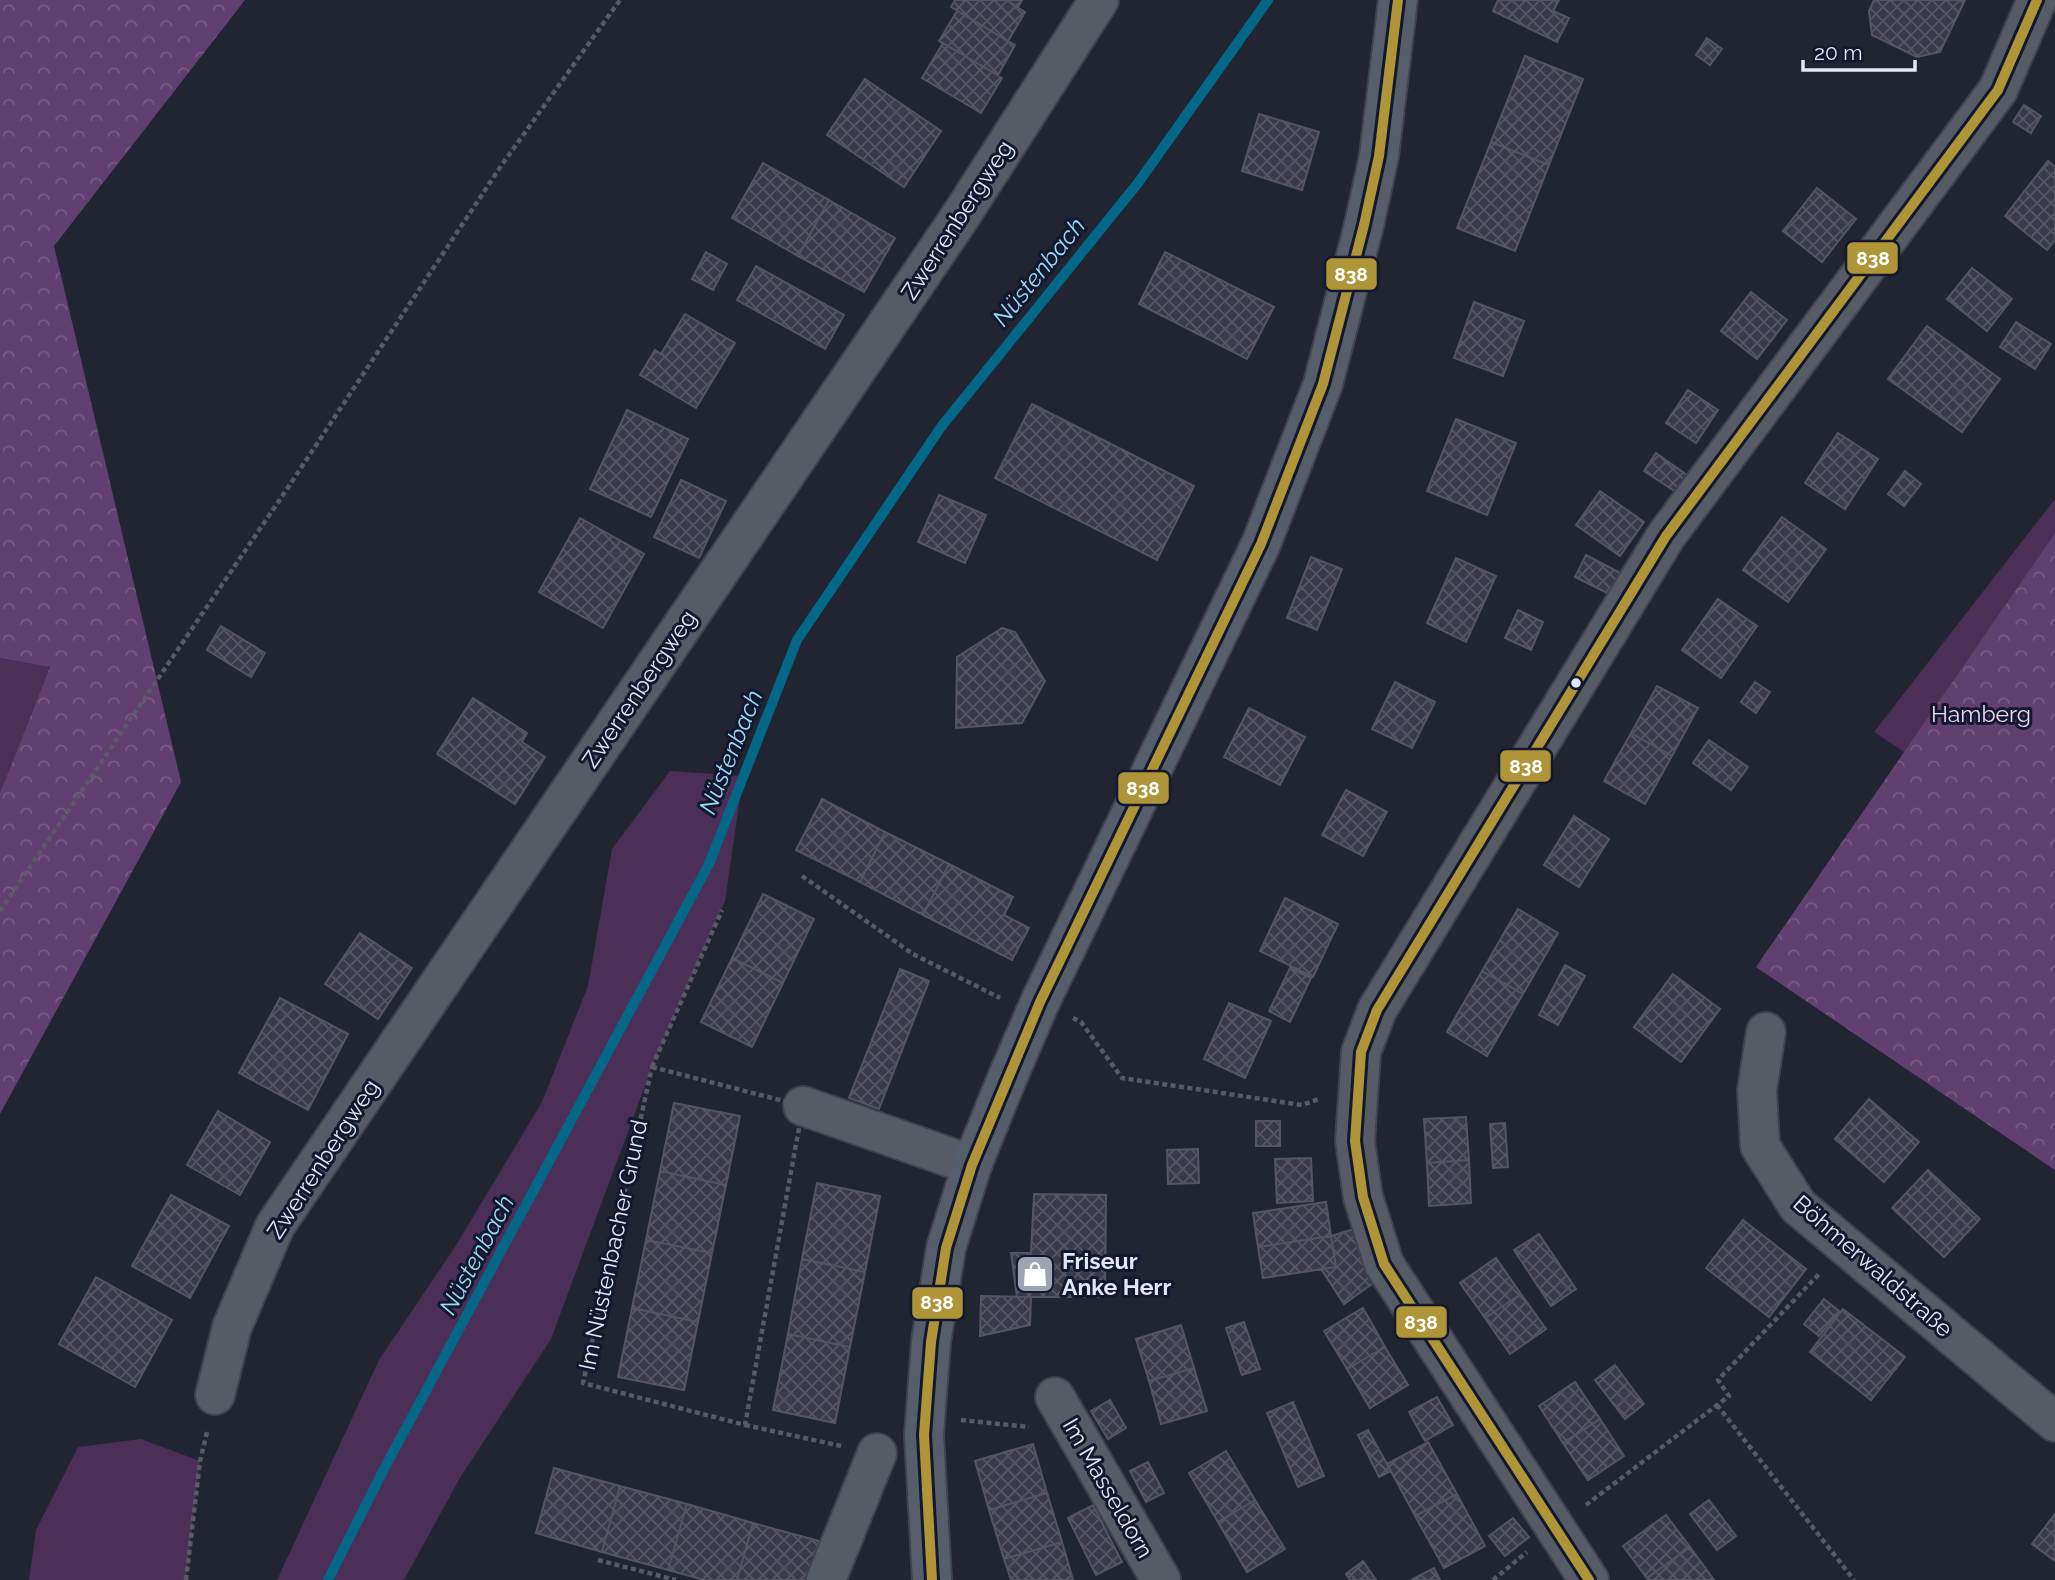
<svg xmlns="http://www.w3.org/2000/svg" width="2055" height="1580" font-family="Raleway,sans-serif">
	<defs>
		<pattern id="forest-crowns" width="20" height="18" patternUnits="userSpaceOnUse" patternTransform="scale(1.75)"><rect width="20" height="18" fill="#613f70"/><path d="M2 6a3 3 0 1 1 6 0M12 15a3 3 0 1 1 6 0" fill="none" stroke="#785b85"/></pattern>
		<pattern id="building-cross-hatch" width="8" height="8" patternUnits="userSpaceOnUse" patternTransform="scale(1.75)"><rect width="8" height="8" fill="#3a394a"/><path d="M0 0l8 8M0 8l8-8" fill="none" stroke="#565665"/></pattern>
	</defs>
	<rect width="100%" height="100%" fill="#212532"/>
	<path fill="#4b2f57" d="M 2055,499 L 2055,852 L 1874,732 Z
		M 0,658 L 50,667 L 0,793 Z
		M 670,771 L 743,776 L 725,901 L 652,1067 L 551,1339 L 461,1476 L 404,1580 L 277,1580 L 379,1360 L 455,1247 L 542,1102 L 588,986 L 612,849 Z
		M 141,1439 L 200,1461 L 186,1580 L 29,1580 L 36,1530 L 78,1447 Z"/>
	<path fill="url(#forest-crowns)" d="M 0,0 L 245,0 L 54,246 L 181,782 L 0,1114 L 0,793 L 50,667 L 0,658 Z
		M 2055,533 L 2055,1170 L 1756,967 Z"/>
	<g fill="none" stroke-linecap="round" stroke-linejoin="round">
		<path stroke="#036787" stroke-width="10" d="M 328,1580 L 385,1467 L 709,864 L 797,640 L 941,427 L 1138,183 L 1268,0"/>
	</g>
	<path fill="url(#building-cross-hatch)" stroke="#555561" stroke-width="2" d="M 955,0 L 1006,0 L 1025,12 L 1008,41 L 951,7 Z
		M 1006,0 L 1022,0 L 1018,7 Z
		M 1498,0 L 1559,0 L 1553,11 L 1569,18 L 1557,42 L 1493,11 Z
		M 1874,0 L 1965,0 L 1940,52 L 1917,57 L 1872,35 L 1869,11 Z
		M 957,11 L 1015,45 L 998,75 L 939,41 Z
		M 1707,38 L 1722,49 L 1710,65 L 1696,55 Z
		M 943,43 L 1002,78 L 981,113 L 922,78 Z
		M 1525,56 L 1583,79 L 1549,165 L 1491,142 Z
		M 865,79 L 941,131 L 904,187 L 827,135 Z
		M 2024,105 L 2041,116 L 2031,133 L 2013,122 Z
		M 1259,114 L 1319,132 L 1302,190 L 1242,171 Z
		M 1491,142 L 1549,165 L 1515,251 L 1457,228 Z
		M 2048,161 L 2055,167 L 2055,240 L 2047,250 L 2005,216 Z
		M 763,163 L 829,200 L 798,256 L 732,218 Z
		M 1817,188 L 1856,219 L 1822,262 L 1783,231 Z
		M 829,200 L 895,238 L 864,292 L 798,256 Z
		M 706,252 L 727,264 L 713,290 L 692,279 Z
		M 1165,252 L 1274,307 L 1247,359 L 1139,304 Z
		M 756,266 L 844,315 L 825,349 L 737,300 Z
		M 1972,268 L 2012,299 L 1987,331 L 1947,299 Z
		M 1751,292 L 1787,320 L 1757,359 L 1721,331 Z
		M 1474,302 L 1524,321 L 1503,376 L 1454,358 Z
		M 685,314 L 735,343 L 696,408 L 640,375 L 655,350 L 661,354 Z
		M 2016,322 L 2051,344 L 2035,369 L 2000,347 Z
		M 1927,326 L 2000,379 L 1962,432 L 1888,379 Z
		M 1688,390 L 1718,410 L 1696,443 L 1666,423 Z
		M 1032,404 L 1194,486 L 1157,560 L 995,478 Z
		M 627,410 L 688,439 L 651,517 L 590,489 Z
		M 1456,419 L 1516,443 L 1487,515 L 1427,491 Z
		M 1838,433 L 1878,459 L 1845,509 L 1805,483 Z
		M 1656,453 L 1687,475 L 1676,492 L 1644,471 Z
		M 1905,471 L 1921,484 L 1904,506 L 1888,494 Z
		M 681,480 L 726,501 L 699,558 L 654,537 Z
		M 1600,491 L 1644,522 L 1620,556 L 1576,525 Z
		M 939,495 L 986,515 L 965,563 L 918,542 Z
		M 1782,517 L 1826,549 L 1788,602 L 1743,570 Z
		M 580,518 L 644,554 L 603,628 L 539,592 Z
		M 1586,555 L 1624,575 L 1613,596 L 1575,577 Z
		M 1311,557 L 1342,569 L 1317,630 L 1287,618 Z
		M 1456,558 L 1496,576 L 1466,642 L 1427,623 Z
		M 1718,599 L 1757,626 L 1721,678 L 1682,650 Z
		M 1518,610 L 1543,622 L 1531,650 L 1505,638 Z
		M 221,626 L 265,653 L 251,677 L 207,650 Z
		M 1002,628 L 1015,632 L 1045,681 L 1022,723 L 956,728 L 957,657 Z
		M 1395,682 L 1435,702 L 1412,748 L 1372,729 Z
		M 1755,682 L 1770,692 L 1756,713 L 1741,702 Z
		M 1657,686 L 1698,708 L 1672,756 L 1631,733 Z
		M 473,698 L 527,733 L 522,742 L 545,757 L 515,804 L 437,754 Z
		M 1249,708 L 1305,737 L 1280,785 L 1224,757 Z
		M 1631,733 L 1672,756 L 1645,804 L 1604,781 Z
		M 1709,740 L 1748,767 L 1731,790 L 1693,763 Z
		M 1346,790 L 1387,812 L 1363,856 L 1322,835 Z
		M 822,799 L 885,832 L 860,882 L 796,850 Z
		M 1574,816 L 1609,839 L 1579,887 L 1544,865 Z
		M 885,832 L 949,864 L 923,915 L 860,882 Z
		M 949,864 L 1013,897 L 1004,915 L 1029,928 L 1012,960 L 923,915 Z
		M 763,894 L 814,919 L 783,983 L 732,958 Z
		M 1285,898 L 1338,924 L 1313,977 L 1260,951 Z
		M 1518,909 L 1558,933 L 1523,994 L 1482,971 Z
		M 360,933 L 412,968 L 378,1019 L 325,984 Z
		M 732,958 L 783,983 L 752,1047 L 701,1022 Z
		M 1565,965 L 1585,976 L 1558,1025 L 1539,1015 Z
		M 1290,968 L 1311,978 L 1290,1022 L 1269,1011 Z
		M 900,969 L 929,981 L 879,1109 L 849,1098 Z
		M 1482,971 L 1523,994 L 1487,1056 L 1447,1032 Z
		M 1673,974 L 1720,1009 L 1681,1062 L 1634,1027 Z
		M 280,998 L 348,1034 L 308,1110 L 239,1073 Z
		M 1229,1003 L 1271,1021 L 1245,1078 L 1204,1059 Z
		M 1869,1099 L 1919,1142 L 1884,1182 L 1835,1139 Z
		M 674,1103 L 740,1116 L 726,1185 L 660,1171 Z
		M 218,1111 L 270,1142 L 240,1195 L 187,1165 Z
		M 1466,1117 L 1469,1160 L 1427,1163 L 1424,1119 Z
		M 1256,1121 L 1280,1121 L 1280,1146 L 1256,1146 Z
		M 1505,1123 L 1508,1167 L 1493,1168 L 1490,1124 Z
		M 1198,1149 L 1199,1183 L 1168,1184 L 1167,1150 Z
		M 1311,1158 L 1313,1201 L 1277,1203 L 1275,1159 Z
		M 1469,1160 L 1471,1203 L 1429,1206 L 1427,1163 Z
		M 1928,1170 L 1980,1219 L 1944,1257 L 1892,1208 Z
		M 660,1171 L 726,1185 L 712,1253 L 646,1240 Z
		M 817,1183 L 880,1196 L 865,1272 L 802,1259 Z
		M 1034,1194 L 1106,1195 L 1105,1297 L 1017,1297 L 1011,1253 L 1031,1253 Z
		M 171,1195 L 229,1226 L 190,1298 L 132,1266 Z
		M 1326,1202 L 1331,1236 L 1258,1247 L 1253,1213 Z
		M 1743,1220 L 1806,1269 L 1769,1317 L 1706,1268 Z
		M 1354,1229 L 1375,1282 L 1344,1304 L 1321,1269 L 1336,1267 L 1331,1236 Z
		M 1539,1234 L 1576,1289 L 1551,1306 L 1514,1250 Z
		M 1331,1236 L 1336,1267 L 1263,1278 L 1258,1247 Z
		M 646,1240 L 712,1253 L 698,1322 L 632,1308 Z
		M 1496,1258 L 1521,1294 L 1485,1318 L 1460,1283 Z
		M 802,1259 L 865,1272 L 850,1347 L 788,1334 Z
		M 96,1277 L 172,1320 L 135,1387 L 59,1344 Z
		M 1521,1294 L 1546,1329 L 1510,1354 L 1485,1318 Z
		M 981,1296 L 1031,1297 L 1030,1325 L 980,1336 Z
		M 1824,1299 L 1839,1311 L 1819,1336 L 1804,1324 Z
		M 632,1308 L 698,1322 L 684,1390 L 618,1377 Z
		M 1363,1308 L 1385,1347 L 1347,1369 L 1324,1331 Z
		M 1843,1309 L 1905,1357 L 1871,1400 L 1810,1352 Z
		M 1244,1322 L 1260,1369 L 1242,1375 L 1226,1328 Z
		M 1181,1325 L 1194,1368 L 1149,1381 L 1136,1339 Z
		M 788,1334 L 850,1347 L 835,1423 L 773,1410 Z
		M 1385,1347 L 1408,1385 L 1370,1408 L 1347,1369 Z
		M 1615,1365 L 1644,1404 L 1625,1419 L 1595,1380 Z
		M 1194,1368 L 1207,1411 L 1161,1424 L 1149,1381 Z
		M 1575,1382 L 1600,1419 L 1563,1443 L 1539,1406 Z
		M 1437,1397 L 1453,1425 L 1425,1441 L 1409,1412 Z
		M 1110,1400 L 1126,1428 L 1108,1439 L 1091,1411 Z
		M 1293,1402 L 1324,1476 L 1298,1487 L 1267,1413 Z
		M 1600,1419 L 1624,1456 L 1588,1480 L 1563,1443 Z
		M 1368,1430 L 1391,1471 L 1379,1477 L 1358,1435 Z
		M 1428,1442 L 1457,1494 L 1415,1516 L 1387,1464 Z
		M 1033,1444 L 1047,1493 L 989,1510 L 975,1461 Z
		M 1226,1451 L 1255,1500 L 1218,1522 L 1189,1473 Z
		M 1148,1462 L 1164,1493 L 1146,1502 L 1130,1471 Z
		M 554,1468 L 620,1486 L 602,1552 L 536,1533 Z
		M 620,1486 L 687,1504 L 668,1570 L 602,1552 Z
		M 1047,1493 L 1062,1542 L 1004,1559 L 989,1510 Z
		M 1457,1494 L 1485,1546 L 1444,1568 L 1415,1516 Z
		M 1255,1500 L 1285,1549 L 1247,1572 L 1218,1522 Z
		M 1709,1500 L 1736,1536 L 1717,1550 L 1690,1514 Z
		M 687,1504 L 753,1523 L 737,1580 L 704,1580 L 668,1570 Z
		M 1093,1505 L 1122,1562 L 1096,1575 L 1068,1518 Z
		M 2055,1514 L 2055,1561 L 2032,1544 Z
		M 1666,1515 L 1690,1547 L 1647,1578 L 1623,1546 Z
		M 1513,1518 L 1529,1537 L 1505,1556 L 1489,1536 Z
		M 753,1523 L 819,1541 L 808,1580 L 737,1580 Z
		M 1062,1542 L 1073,1580 L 1011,1580 L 1004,1559 Z
		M 1690,1547 L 1714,1580 L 1648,1580 L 1647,1578 Z
		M 1363,1561 L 1376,1580 L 1350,1580 L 1346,1574 Z
		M 1434,1568 L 1440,1580 L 1411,1580 Z"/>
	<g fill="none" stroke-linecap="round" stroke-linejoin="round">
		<g stroke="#40424e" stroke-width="42">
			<path id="minor" d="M 1766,1032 L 1757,1090 L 1760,1146 L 1798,1206 L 2055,1422
				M 803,1106 L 972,1165
				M 215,1395 L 232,1327 L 275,1226 L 960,217 L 1099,0
				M 1055,1397 L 1161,1580
				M 826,1580 L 877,1453
				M 1589,1580 L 1384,1264 L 1363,1197 L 1355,1141 L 1361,1052 L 1377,1010 L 1666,536 L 1998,90 L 2037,0"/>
		</g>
		<g stroke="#40424e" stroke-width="42">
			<path id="major" d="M 932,1580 L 924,1435 L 931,1342 L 946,1248 L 972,1165 L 1006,1081 L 1040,1002 L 1261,544 L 1323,384 L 1364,225 L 1379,156 L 1398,0"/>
		</g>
		<path stroke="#585b65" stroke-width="4.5" stroke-dasharray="5 3.5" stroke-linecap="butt" d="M 802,876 L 913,954 L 1000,998
			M 0,911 L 285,492 L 501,166 L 620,0
			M 1073,1018 L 1081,1022 L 1122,1078 L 1302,1105 L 1319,1099
			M 652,1067 L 803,1106 L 745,1425 L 583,1383 Z
			M 652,1067 L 722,910
			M 1717,1405 L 1854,1580
			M 961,1420 L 1029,1427
			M 745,1425 L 841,1446
			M 1586,1505 L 1729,1396 L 1718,1380 L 1819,1274
			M 598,1560 L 676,1580
			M 186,1580 L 200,1461 L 207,1432
			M 1493,1580 L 1527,1552"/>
		<use href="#minor" stroke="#575b65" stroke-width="38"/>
		<use href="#major" stroke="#575e6b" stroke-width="38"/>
		<g stroke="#12182e" stroke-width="16">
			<path id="bus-1" d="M 932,1580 L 924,1435 L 931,1342 L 946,1248 L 972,1165 L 1040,1002 L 1261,544 L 1323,384 L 1364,225 L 1379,156 L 1398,0
				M 1589,1580 L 1384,1264 L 1363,1197 L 1355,1141 L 1361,1052 L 1377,1010 L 1666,536 L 1998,90 L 2037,0"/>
		</g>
		<use href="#bus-1" stroke="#af9438" stroke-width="10"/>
	</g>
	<defs>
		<g id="shop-square" transform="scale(2.0125)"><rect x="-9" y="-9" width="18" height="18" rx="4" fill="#9fa4b3" stroke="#12182e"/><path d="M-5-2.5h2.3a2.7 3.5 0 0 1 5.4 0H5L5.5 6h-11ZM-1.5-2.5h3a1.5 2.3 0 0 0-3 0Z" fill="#fff"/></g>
	</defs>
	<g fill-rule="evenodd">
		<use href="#shop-square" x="1035" y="1274"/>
	</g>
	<circle fill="#e3e8f8" stroke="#12182e" stroke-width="2.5" cx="1576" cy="683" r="6"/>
	<g text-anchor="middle" stroke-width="6" stroke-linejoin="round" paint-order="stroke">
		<g font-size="23" fill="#e3e8f8" stroke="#12182e">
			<text transform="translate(957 220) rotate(-57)" y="8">Zwerrenbergweg</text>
			<text transform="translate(639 689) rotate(-56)" y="8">Zwerrenbergweg</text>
			<text transform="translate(323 1159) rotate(-57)" y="8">Zwerrenbergweg</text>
			<text transform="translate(613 1245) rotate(-78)" y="8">Im Nüstenbacher Grund</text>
			<text transform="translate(1873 1266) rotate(41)" y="8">Böhmerwaldstraße</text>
			<text transform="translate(1108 1488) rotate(60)" y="8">Im Masseldorn</text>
		</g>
		<g font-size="23" fill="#edd5f7" stroke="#12182e">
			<text x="1981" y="722">Hamberg</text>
		</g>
		<g font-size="23" font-weight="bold" fill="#e3e8f8" stroke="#12182e" text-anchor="start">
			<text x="1062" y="1269">Friseur<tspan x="1062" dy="26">Anke Herr</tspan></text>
		</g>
		<g font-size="24" font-style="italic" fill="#9adbf8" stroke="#12182e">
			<text transform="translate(1039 272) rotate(-51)" y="8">Nüstenbach</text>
			<text transform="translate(731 752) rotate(-68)" y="8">Nüstenbach</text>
			<text transform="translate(477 1255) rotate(-62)" y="8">Nüstenbach</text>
		</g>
	</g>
	<g stroke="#12182e" stroke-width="2.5">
		<rect x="1846" y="241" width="53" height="34" rx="7" fill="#af9438"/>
		<rect x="1325" y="257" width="53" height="34" rx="7" fill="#af9438"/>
		<rect x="1499" y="749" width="53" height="34" rx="7" fill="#af9438"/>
		<rect x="1117" y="771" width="53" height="34" rx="7" fill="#af9438"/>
		<rect x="911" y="1286" width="53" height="34" rx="7" fill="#af9438"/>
		<rect x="1395" y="1305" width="53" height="34" rx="7" fill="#af9438"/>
	</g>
	<g font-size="19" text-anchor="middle" font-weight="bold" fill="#fff">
		<text x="1873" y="265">838</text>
		<text x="1351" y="281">838</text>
		<text x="1526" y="773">838</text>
		<text x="1143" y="795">838</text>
		<text x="937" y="1309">838</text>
		<text x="1421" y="1329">838</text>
	</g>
	<path d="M1803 60v10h112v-10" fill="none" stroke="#e3e8f8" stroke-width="3.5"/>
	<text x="1814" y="60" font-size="21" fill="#e3e8f8" stroke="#12182e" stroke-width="5" paint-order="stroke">20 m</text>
</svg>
